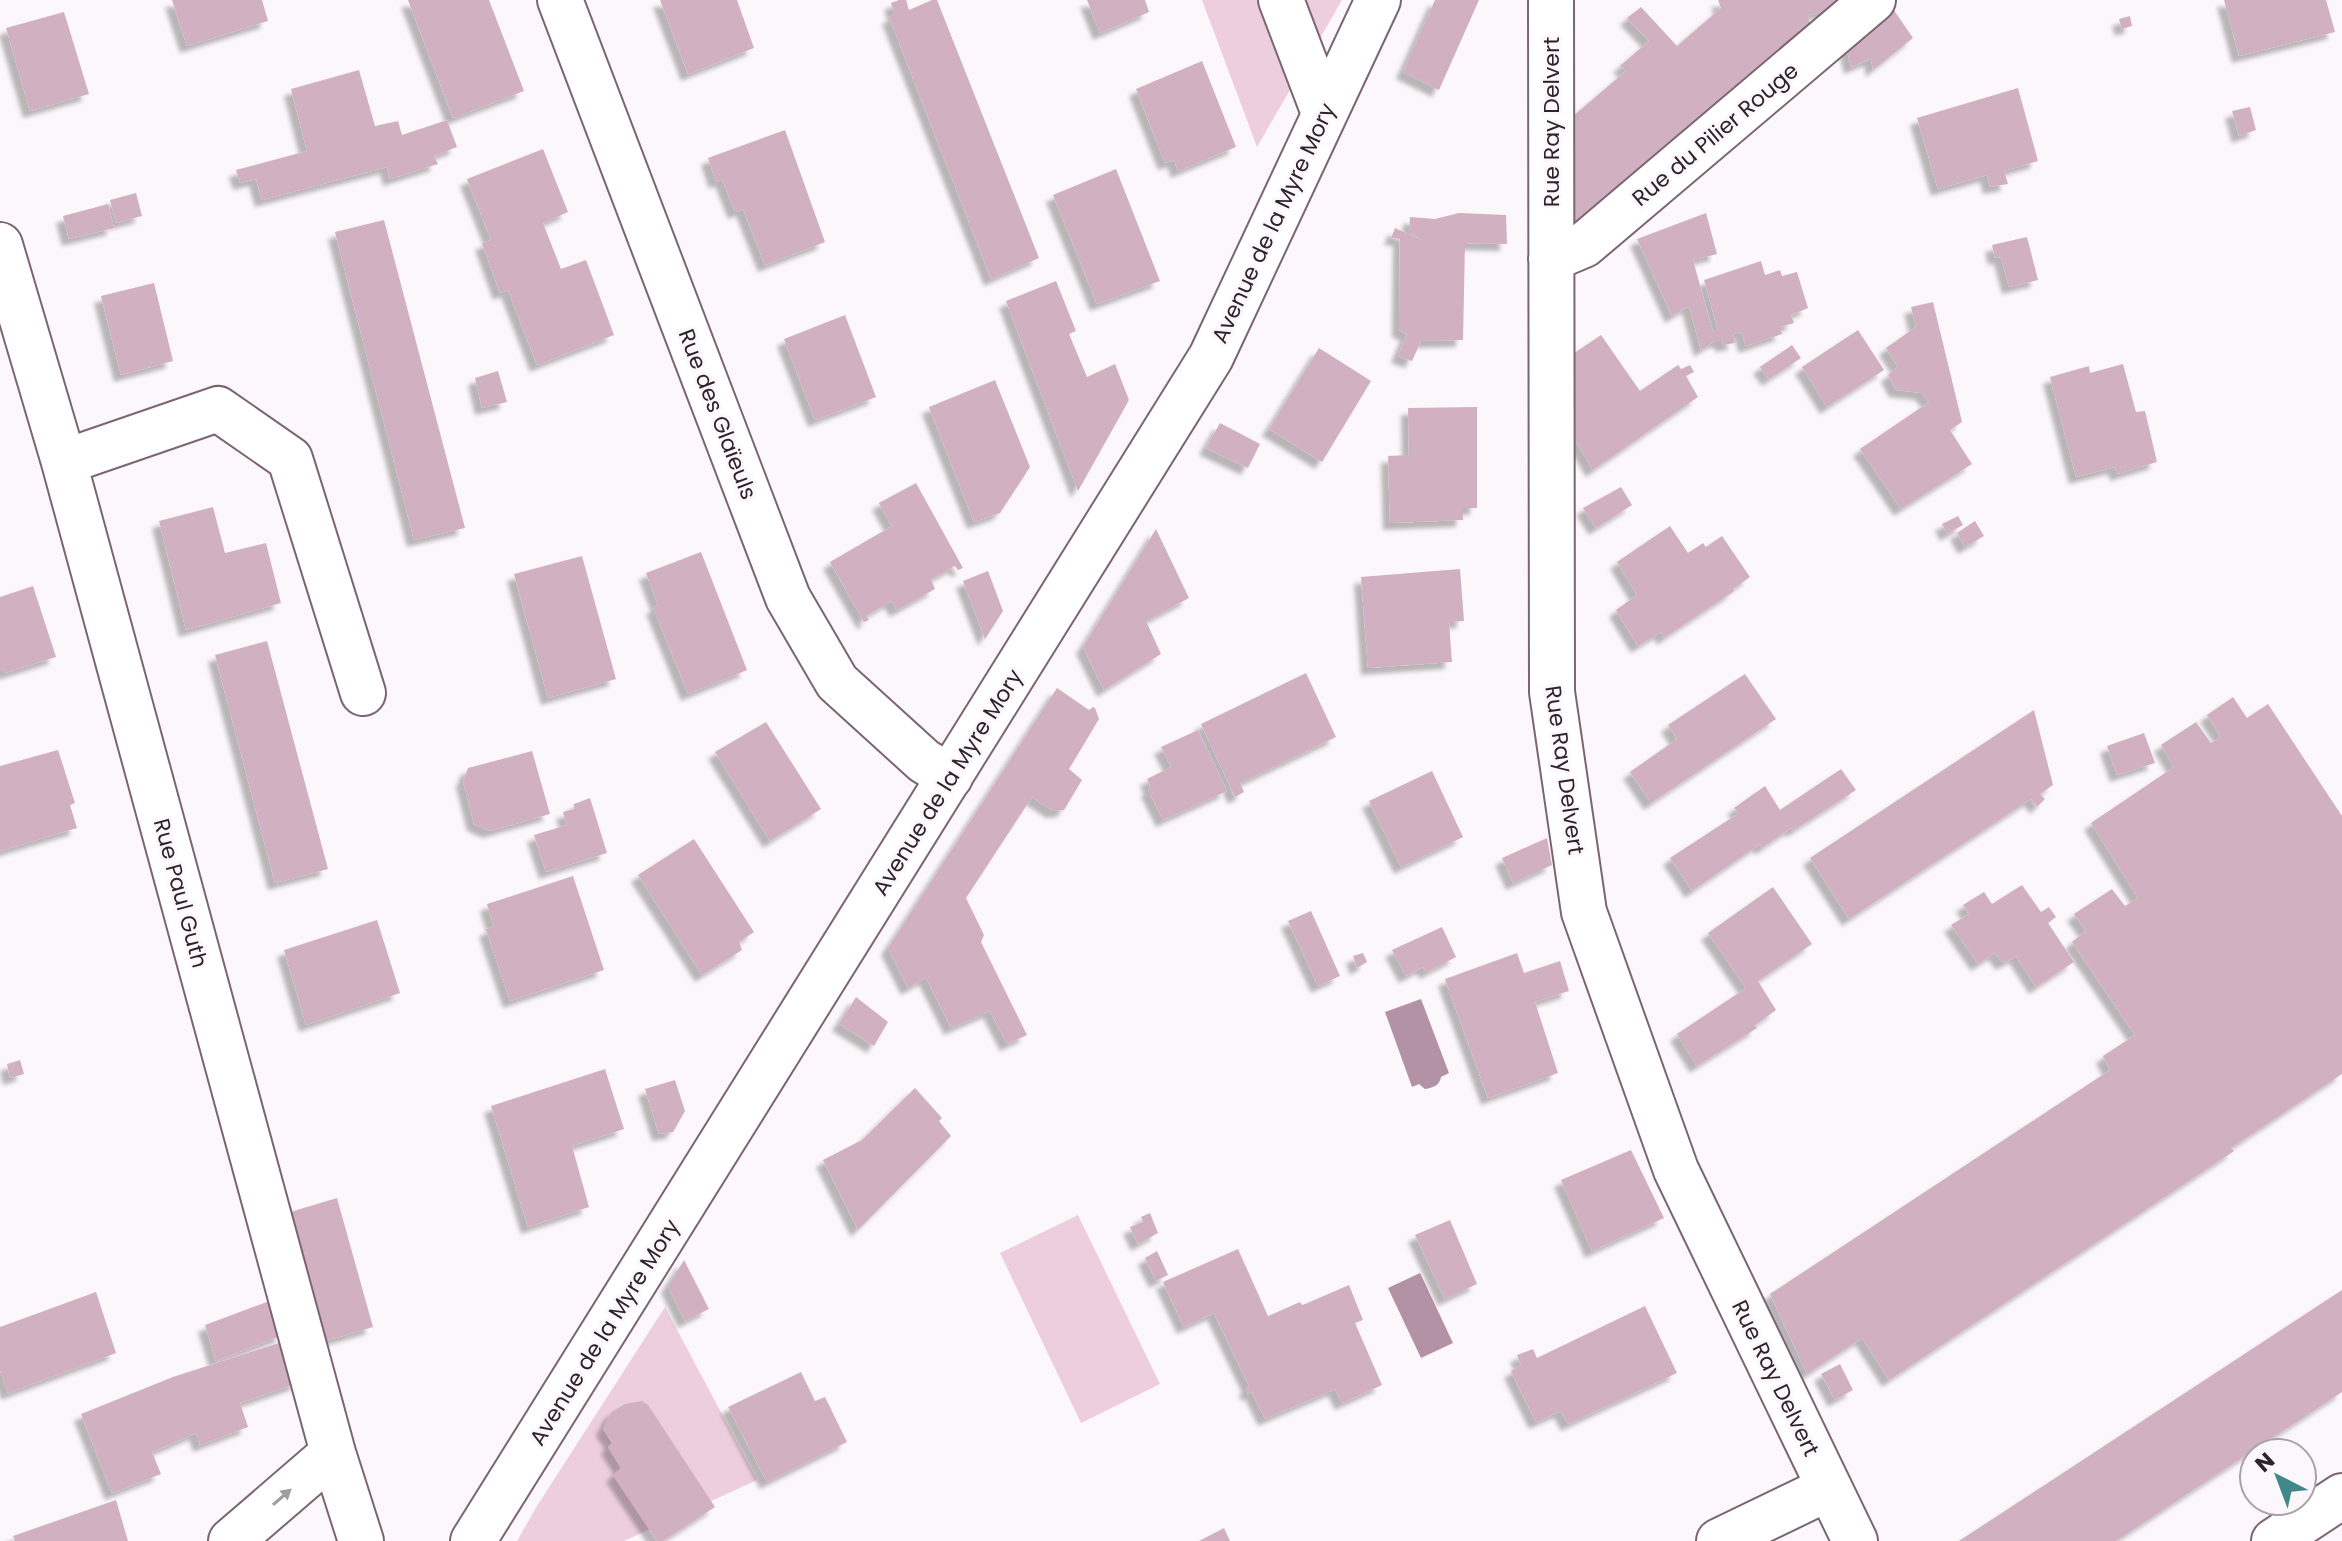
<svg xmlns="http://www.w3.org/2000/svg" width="2342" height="1541" font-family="Poppins,sans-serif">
	<defs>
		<filter id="shadow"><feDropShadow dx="-7" dy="7" stdDeviation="2" flood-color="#0004"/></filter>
	</defs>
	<rect width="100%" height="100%" fill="#fcf7fa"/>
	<path fill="#edcedf" d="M 1202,0 L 1342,0 L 1257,147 Z
		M 1078,1215 L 1160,1384 L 1081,1423 L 1000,1253 Z
		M 665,1307 L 757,1480 L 624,1541 L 517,1541 L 537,1506 Z"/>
	<path fill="#b292a4" d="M 1421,999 L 1449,1073 L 1441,1077 C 1440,1085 1433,1088 1425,1089 L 1419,1084 L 1412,1087 L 1385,1012 Z
		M 1420,1273 L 1453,1343 L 1421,1358 L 1388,1288 Z"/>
	<path fill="#d1b0c2" filter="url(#shadow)" d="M 172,0 L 262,0 L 268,21 L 187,46 Z
		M 408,0 L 489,0 L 524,91 L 453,118 Z
		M 660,0 L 737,0 L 754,48 L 688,74 Z
		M 899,0 L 906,0 L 909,10 L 932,0 L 937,0 L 1039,258 L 991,279 L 889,17 L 895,15 L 891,3 Z
		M 1087,0 L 1145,0 L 1149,12 L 1100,33 Z
		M 1435,0 L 1479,0 L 1439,90 L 1403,72 Z
		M 1718,0 L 1838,0 L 1840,8 L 1808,15 L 1812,32 L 1581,228 L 1572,225 L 1571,177 L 1574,176 L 1572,117 L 1626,71 L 1620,66 L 1649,41 L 1627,18 L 1641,7 L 1677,46 L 1721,8 Z
		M 2224,0 L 2326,0 L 2335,32 L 2239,56 Z
		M 1889,3 L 1913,38 L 1873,70 L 1871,59 L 1851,67 L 1845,42 Z
		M 64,12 L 89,94 L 30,111 L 6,28 Z
		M 2130,16 L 2132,26 L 2122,29 L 2119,19 Z
		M 1202,61 L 1236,147 L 1178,171 L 1174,160 L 1165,163 L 1136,89 Z
		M 359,70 L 375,126 L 398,121 L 402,135 L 447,120 L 457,147 L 434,156 L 438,164 L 390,179 L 387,167 L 262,200 L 256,179 L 240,183 L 236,170 L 307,151 L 291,89 Z
		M 2018,88 L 2038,161 L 2004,171 L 2008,184 L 1990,187 L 1987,175 L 1938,189 L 1917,118 Z
		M 2250,107 L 2256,130 L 2239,136 L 2232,111 Z
		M 785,130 L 825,242 L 765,265 L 743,209 L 735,212 L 722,179 L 716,182 L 708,158 Z
		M 543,149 L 568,212 L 543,223 L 561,269 L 586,260 L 614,335 L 537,365 L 508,290 L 500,293 L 482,243 L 491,240 L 467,179 Z
		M 1116,169 L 1160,281 L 1097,304 L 1053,195 Z
		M 136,193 L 142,216 L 116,223 L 110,200 Z
		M 108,204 L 114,228 L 69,239 L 63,216 Z
		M 1459,213 L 1506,215 L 1507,244 L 1465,243 L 1463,340 L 1421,341 L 1412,361 L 1398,356 L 1407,334 L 1399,330 L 1400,239 L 1391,238 L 1395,228 L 1422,240 L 1409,232 L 1410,217 L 1435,219 Z
		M 1706,213 L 1717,254 L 1693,260 L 1713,332 L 1718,330 L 1704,280 L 1761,261 L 1765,275 L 1780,270 L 1782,276 L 1797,272 L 1808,308 L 1791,315 L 1794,323 L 1780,327 L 1782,334 L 1746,346 L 1741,332 L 1733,334 L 1735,343 L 1723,345 L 1721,341 L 1715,341 L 1701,350 L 1689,306 L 1672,316 L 1637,239 Z
		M 384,220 L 465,528 L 414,540 L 335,232 Z
		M 2027,237 L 2038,280 L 2009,287 L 2001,257 L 1995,258 L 1992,245 Z
		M 1056,281 L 1076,331 L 1069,334 L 1087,377 L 1115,364 L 1129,400 L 1078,491 L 1006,301 Z
		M 154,283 L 173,361 L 121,375 L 101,296 Z
		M 1933,302 L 1962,422 L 1950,430 L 1972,464 L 1901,509 L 1860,449 L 1929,402 L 1922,393 L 1896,390 L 1888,375 L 1898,367 L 1886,348 L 1916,327 L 1911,307 Z
		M 845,315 L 876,397 L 815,420 L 784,339 Z
		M 1858,330 L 1884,370 L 1827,407 L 1802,367 Z
		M 1601,335 L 1640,391 L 1678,365 L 1681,369 L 1690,365 L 1694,372 L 1686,376 L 1698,397 L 1593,470 L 1573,436 L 1573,354 Z
		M 1792,345 L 1801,358 L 1769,379 L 1760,367 Z
		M 1319,348 L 1371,381 L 1322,462 L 1269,429 Z
		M 2123,364 L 2136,412 L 2145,411 L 2157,462 L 2117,474 L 2115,467 L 2076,477 L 2050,377 L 2089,366 L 2090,373 Z
		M 498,371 L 507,402 L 482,408 L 475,378 Z
		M 995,380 L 1030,467 L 1000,513 L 974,522 L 929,407 Z
		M 1477,407 L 1477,508 L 1463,508 L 1463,520 L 1390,523 L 1388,456 L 1409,455 L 1408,408 Z
		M 1220,423 L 1260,444 L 1248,468 L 1206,448 Z
		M 916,483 L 963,568 L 958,570 L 955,566 L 931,579 L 935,589 L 897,610 L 891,601 L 866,616 L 869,620 L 864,622 L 830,562 L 892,526 L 879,503 Z
		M 1621,487 L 1632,505 L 1596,528 L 1583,508 Z
		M 213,507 L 225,553 L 266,543 L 281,603 L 186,630 L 159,521 Z
		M 1958,516 L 1963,525 L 1947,534 L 1942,524 Z
		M 1975,521 L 1984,536 L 1965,547 L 1957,533 Z
		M 1670,526 L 1688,553 L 1703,543 L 1706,547 L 1722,536 L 1750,577 L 1733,589 L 1734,591 L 1664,638 L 1661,632 L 1638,646 L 1616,610 L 1637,595 L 1617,562 Z
		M 1156,529 L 1189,598 L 1146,621 L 1161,654 L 1104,690 L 1083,647 Z
		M 701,552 L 747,670 L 688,694 L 653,607 L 658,605 L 646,573 Z
		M 582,556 L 616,679 L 548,698 L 514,574 Z
		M 1460,569 L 1464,621 L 1449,622 L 1452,662 L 1368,668 L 1361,577 Z
		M 988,571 L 1003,611 L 985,639 L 963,581 Z
		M 33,586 L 56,657 L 5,673 L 3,669 L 0,670 L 0,597 Z
		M 267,641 L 328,869 L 275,883 L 215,655 Z
		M 1306,673 L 1336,737 L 1240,783 L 1244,792 L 1235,797 L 1201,724 Z
		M 1745,674 L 1776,719 L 1651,803 L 1630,772 L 1677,739 L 1668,725 Z
		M 1057,688 L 1089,710 L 1093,707 L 1095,708 L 1099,719 L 1069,769 L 1082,780 L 1064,810 L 1053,811 L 1032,797 L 966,898 L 984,935 L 981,942 L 1027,1035 L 1007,1044 L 990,1011 L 951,1028 L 926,978 L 908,988 L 888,948 Z
		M 2233,697 L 2247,718 L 2268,704 L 2342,816 L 2342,1074 L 2231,1148 L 2234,1151 L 1889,1380 L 1862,1338 L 1807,1374 L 1770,1294 L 2110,1070 L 2103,1056 L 2135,1035 L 2072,942 L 2086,931 L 2074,914 L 2112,889 L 2125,906 L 2138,898 L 2091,823 L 2174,767 L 2161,745 L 2196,722 L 2211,743 L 2221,737 L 2207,715 Z
		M 2034,710 L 2053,785 L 2040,794 L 2045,799 L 2037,807 L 2031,799 L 1849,919 L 1810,858 Z
		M 766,722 L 821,809 L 770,841 L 715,752 Z
		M 1198,730 L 1227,791 L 1163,820 L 1148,790 L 1151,788 L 1147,779 L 1171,767 L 1161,747 Z
		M 2144,733 L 2155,763 L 2117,775 L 2107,746 Z
		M 58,750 L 75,803 L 70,805 L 77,828 L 0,851 L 0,766 Z
		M 532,751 L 550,814 L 490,831 L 474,824 L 463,781 L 468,768 Z
		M 1841,769 L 1856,790 L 1794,830 L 1791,828 L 1762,848 L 1760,844 L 1692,891 L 1670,858 L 1739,813 L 1734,808 L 1765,786 L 1780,810 Z
		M 1432,771 L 1463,837 L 1401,867 L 1369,801 Z
		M 590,798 L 607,853 L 546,872 L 534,835 L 567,825 L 563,812 L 574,809 L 574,804 Z
		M 1547,838 L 1552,865 L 1513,883 L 1502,858 Z
		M 694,839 L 754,932 L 739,942 L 742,950 L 702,975 L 638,875 Z
		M 573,876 L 604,970 L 510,1001 L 486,929 L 494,927 L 487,904 Z
		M 2022,885 L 2041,912 L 2049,907 L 2056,917 L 2048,923 L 2074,962 L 2036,987 L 2016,956 L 2003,963 L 1995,953 L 1978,964 L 1951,925 L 1969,914 L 1963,905 L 1984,892 L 1992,904 Z
		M 1773,887 L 1812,944 L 1758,981 L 1776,1010 L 1755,1025 L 1757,1028 L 1697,1066 L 1677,1034 L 1746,988 L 1708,933 Z
		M 1311,911 L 1340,976 L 1318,986 L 1288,921 Z
		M 377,920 L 400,993 L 306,1025 L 284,950 Z
		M 1442,927 L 1456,957 L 1427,972 L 1423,967 L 1406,976 L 1392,950 Z
		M 1363,953 L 1367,962 L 1357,968 L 1353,956 Z
		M 1517,953 L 1524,973 L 1560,961 L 1569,991 L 1535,1002 L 1558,1073 L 1488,1098 L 1445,979 Z
		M 856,997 L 888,1022 L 874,1046 L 839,1024 Z
		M 20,1060 L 24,1074 L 10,1078 L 7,1064 Z
		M 605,1069 L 624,1129 L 572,1146 L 589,1207 L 528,1227 L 491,1106 Z
		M 675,1080 L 685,1111 L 673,1132 L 659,1134 L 645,1089 Z
		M 915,1088 L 942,1118 L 939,1121 L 951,1136 L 858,1230 L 823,1160 L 862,1140 Z
		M 1631,1150 L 1664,1218 L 1592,1251 L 1561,1180 Z
		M 337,1198 L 373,1327 L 315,1344 L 277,1216 Z
		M 1150,1213 L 1158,1233 L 1138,1244 L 1130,1227 L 1143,1222 L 1141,1217 Z
		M 1450,1220 L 1477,1284 L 1445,1299 L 1415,1235 Z
		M 1238,1249 L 1268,1316 L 1300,1302 L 1302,1305 L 1305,1304 L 1349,1285 L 1363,1320 L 1355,1323 L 1382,1385 L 1342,1403 L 1335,1389 L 1265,1419 L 1252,1392 L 1248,1394 L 1246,1389 L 1249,1386 L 1214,1313 L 1184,1327 L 1163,1282 Z
		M 1157,1251 L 1168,1275 L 1156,1281 L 1145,1258 Z
		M 684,1260 L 709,1309 L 685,1321 L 668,1286 Z
		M 2342,1290 L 2342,1392 L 2116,1541 L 1959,1541 Z
		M 96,1292 L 116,1353 L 8,1393 L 0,1370 L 0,1327 Z
		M 272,1300 L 283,1335 L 216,1361 L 205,1325 Z
		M 1645,1306 L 1677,1373 L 1568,1424 L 1561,1411 L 1536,1422 L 1511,1371 L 1521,1365 L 1517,1355 L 1533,1349 L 1537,1358 Z
		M 285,1341 L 298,1383 L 240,1403 L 248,1427 L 200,1445 L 196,1433 L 152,1452 L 161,1474 L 112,1493 L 81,1414 L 173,1377 Z
		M 1840,1364 L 1853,1390 L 1835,1400 L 1821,1374 Z
		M 801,1372 L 815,1401 L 825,1397 L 847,1442 L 767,1482 L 728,1407 Z
		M 642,1401 L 648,1405 L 715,1507 L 663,1541 L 657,1541 L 613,1475 L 621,1468 L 608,1447 L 612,1443 L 603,1429 L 611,1413 L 625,1404 Z
		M 116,1500 L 128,1541 L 15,1541 L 13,1536 Z
		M 1224,1528 L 1230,1541 L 1199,1541 Z"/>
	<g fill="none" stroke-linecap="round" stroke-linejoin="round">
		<g stroke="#7c6572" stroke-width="48">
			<path id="minor" d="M 560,0 L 788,598 L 837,682 L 924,761 L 950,777
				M 1281,0 L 1324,113
				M 1551,0 L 1552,692 L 1584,912 L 1676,1170 L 1855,1541
				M 0,245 L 64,462 L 333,1453 L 361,1541
				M 1551,259 L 1584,245 L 1873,0
				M 64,462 L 218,409 L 290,459 L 363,693
				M 231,1541 L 333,1453
				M 1719,1541 L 1829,1488
				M 2274,1541 L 2342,1496"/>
		</g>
		<g stroke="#7c6572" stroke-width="48">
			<path id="tertiary" d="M 473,1541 L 1211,357 L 1378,0"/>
		</g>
		<use href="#minor" stroke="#fff" stroke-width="44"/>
		<use href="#tertiary" stroke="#fff" stroke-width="44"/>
	</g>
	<defs><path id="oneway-solid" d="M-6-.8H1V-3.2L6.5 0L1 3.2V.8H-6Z" transform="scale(2)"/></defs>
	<use fill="#a09c9f" href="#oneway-solid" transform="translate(282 1497) rotate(-41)"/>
	<g text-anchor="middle" stroke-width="6" stroke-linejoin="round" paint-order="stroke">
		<g font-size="22" fill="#2d2329" stroke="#fcf7fa">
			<text transform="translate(1551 122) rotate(-90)" y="8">Rue Ray Delvert</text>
			<text transform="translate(1715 134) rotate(-40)" y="8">Rue du Pilier Rouge</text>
			<text transform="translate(1273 223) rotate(-65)" y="8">Avenue de la Myre Mory</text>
			<text transform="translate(718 414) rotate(69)" y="8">Rue des Glaïeuls</text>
			<text transform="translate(1565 770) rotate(82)" y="8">Rue Ray Delvert</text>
			<text transform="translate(947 782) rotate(-58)" y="8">Avenue de la Myre Mory</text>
			<text transform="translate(181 893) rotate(75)" y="8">Rue Paul Guth</text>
			<text transform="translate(604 1332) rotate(-58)" y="8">Avenue de la Myre Mory</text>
			<text transform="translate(1776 1378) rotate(64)" y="8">Rue Ray Delvert</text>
		</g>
	</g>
	<g transform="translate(2278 1477) rotate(318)"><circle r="38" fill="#fcf7fa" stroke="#a9a2a6" stroke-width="2"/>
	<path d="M0-6L14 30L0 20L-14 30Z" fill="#418987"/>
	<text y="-12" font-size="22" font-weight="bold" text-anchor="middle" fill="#2d2329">N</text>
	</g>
</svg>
